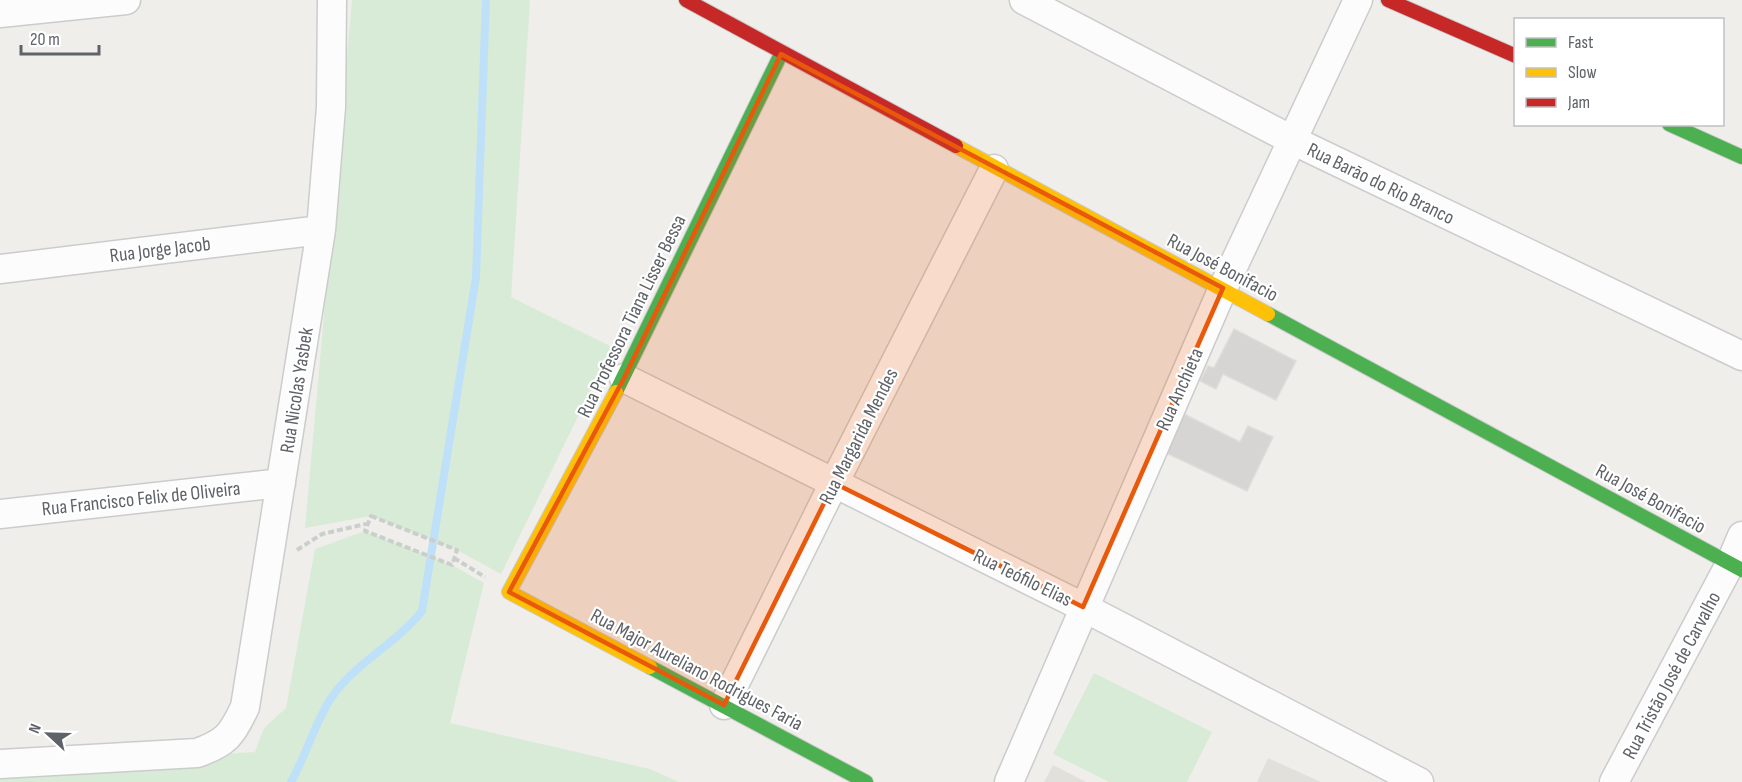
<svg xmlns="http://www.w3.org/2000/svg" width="1742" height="782" font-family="'Sofia Sans Condensed',sans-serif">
	<rect width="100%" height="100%" fill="#efeeea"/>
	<path fill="#e2e0da" d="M 1268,758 L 1321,782 L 1257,782 Z
		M 1053,765 L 1086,782 L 1044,782 Z"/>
	<path fill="#d8ebd6" d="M 352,0 L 530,0 L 511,297 L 612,347 L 501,574 L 457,550 L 371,516 L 305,528 Z
		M 365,531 L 452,565 L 484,583 L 450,723 L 650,769 L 679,782 L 0,782 L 0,768 L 255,752 L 264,728 L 286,708 L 315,549 Z
		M 1094,673 L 1212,732 L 1187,782 L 1109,782 L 1053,754 Z"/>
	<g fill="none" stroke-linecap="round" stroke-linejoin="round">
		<path stroke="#bfe0f9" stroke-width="8" d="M 291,782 C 306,755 315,723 331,698 C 355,663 396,644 422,611 L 476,277 L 486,0"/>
	</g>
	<path fill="#d6d5d3" stroke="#deddd9" stroke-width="1.5" d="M 1234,329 L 1296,361 L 1276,400 L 1223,374 L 1216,389 L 1200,381 L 1208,366 L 1214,368 Z
		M 1184,414 L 1240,442 L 1248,426 L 1273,437 L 1247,491 L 1166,453 Z"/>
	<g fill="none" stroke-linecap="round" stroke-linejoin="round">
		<g stroke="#cbcccc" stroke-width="31">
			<path id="street" d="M 1024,0 L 1292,140 L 1742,356
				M 0,13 L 126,0
				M 0,269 L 321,230
				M 624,378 L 1083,607 L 1419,782
				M 0,514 L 281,483
				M 724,705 L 834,483 L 994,169
				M 0,764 L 197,753 C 226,743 232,735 245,707 L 321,230 L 331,107 L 332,0
				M 1009,782 L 1223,288 L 1358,0
				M 1614,782 L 1730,564 L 1742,536"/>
		</g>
		<g stroke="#cacacb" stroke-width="16">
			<path id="fast" d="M 1669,124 L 1742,157
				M 1268,314 L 1742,570
				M 616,392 L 781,54
				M 650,667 L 866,782"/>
		</g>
		<g stroke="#cacacb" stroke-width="16">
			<path id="slow" d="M 956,146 L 1268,314
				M 616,392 L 509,592 L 650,667"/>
		</g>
		<g stroke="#cacacb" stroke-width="16">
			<path id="jam" d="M 686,0 L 956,146
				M 1388,0 L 1516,56"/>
		</g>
		<path stroke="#cacfcc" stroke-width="4" stroke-dasharray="6 3" stroke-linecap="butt" d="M 371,516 L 457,550 L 452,565 L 365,531 Z
			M 297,550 L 322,534 L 366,524
			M 454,558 L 485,577"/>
		<use href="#street" stroke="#fdfcfc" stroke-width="28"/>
		<use href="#fast" stroke="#4caf50" stroke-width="14"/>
		<use href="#slow" stroke="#ffc107" stroke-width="14"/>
		<use href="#jam" stroke="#c62828" stroke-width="14"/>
	</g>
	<path fill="#e8590c" fill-opacity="0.2" stroke="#e8590c" stroke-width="4.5" stroke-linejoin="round" d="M 781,54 L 1223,288 L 1083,607 L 834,483 L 724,705 L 509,592 L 624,378 Z"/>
	<g text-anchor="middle" stroke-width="4.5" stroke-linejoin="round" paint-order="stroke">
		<g font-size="20" fill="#5f6368" stroke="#fff">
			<text transform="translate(1381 183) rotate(26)" y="7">Rua Barão do Rio Branco</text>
			<text transform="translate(160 249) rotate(-7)" y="7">Rua Jorge Jacob</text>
			<text transform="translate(1223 267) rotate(28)" y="7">Rua José Bonifacio</text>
			<text transform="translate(631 316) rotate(-64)" y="7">Rua Professora Tiana Lisser Bessa</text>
			<text transform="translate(1179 389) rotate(-66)" y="7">Rua Anchieta</text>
			<text transform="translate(296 390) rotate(-81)" y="7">Rua Nicolas Yasbek</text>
			<text transform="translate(858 436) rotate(-63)" y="7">Rua Margarida Mendes</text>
			<text transform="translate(141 498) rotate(-6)" y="7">Rua Francisco Felix de Oliveira</text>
			<text transform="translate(1651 498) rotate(29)" y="7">Rua José Bonifacio</text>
			<text transform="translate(1023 577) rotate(26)" y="7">Rua Teófilo Elias</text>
			<text transform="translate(697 669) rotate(28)" y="7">Rua Major Aureliano Rodrigues Faria</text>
			<text transform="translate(1671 675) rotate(-62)" y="7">Rua Tristão José de Carvalho</text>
		</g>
	</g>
	<rect x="1514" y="18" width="210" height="108" fill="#ffffff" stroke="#bfc1c3" stroke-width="1.5"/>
	<rect x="1526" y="38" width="30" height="9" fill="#4caf50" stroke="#bfc1c3" stroke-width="1.5"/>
	<text x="1568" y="48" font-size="18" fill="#5f6368">Fast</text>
	<rect x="1526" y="68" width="30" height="9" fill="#ffc107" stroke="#bfc1c3" stroke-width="1.5"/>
	<text x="1568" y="78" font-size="18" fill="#5f6368">Slow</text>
	<rect x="1526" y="98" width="30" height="9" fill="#c62828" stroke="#bfc1c3" stroke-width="1.5"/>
	<text x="1568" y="108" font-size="18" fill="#5f6368">Jam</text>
	<g transform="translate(48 734) rotate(292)" stroke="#ffffff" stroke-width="4.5" paint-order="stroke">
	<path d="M0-4.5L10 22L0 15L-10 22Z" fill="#5f6368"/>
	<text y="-9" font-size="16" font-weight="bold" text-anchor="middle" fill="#5f6368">N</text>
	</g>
	<path d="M21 45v9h78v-9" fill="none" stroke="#5f6368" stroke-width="3"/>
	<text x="30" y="45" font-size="18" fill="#5f6368" stroke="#ffffff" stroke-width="4.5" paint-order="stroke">20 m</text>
</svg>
